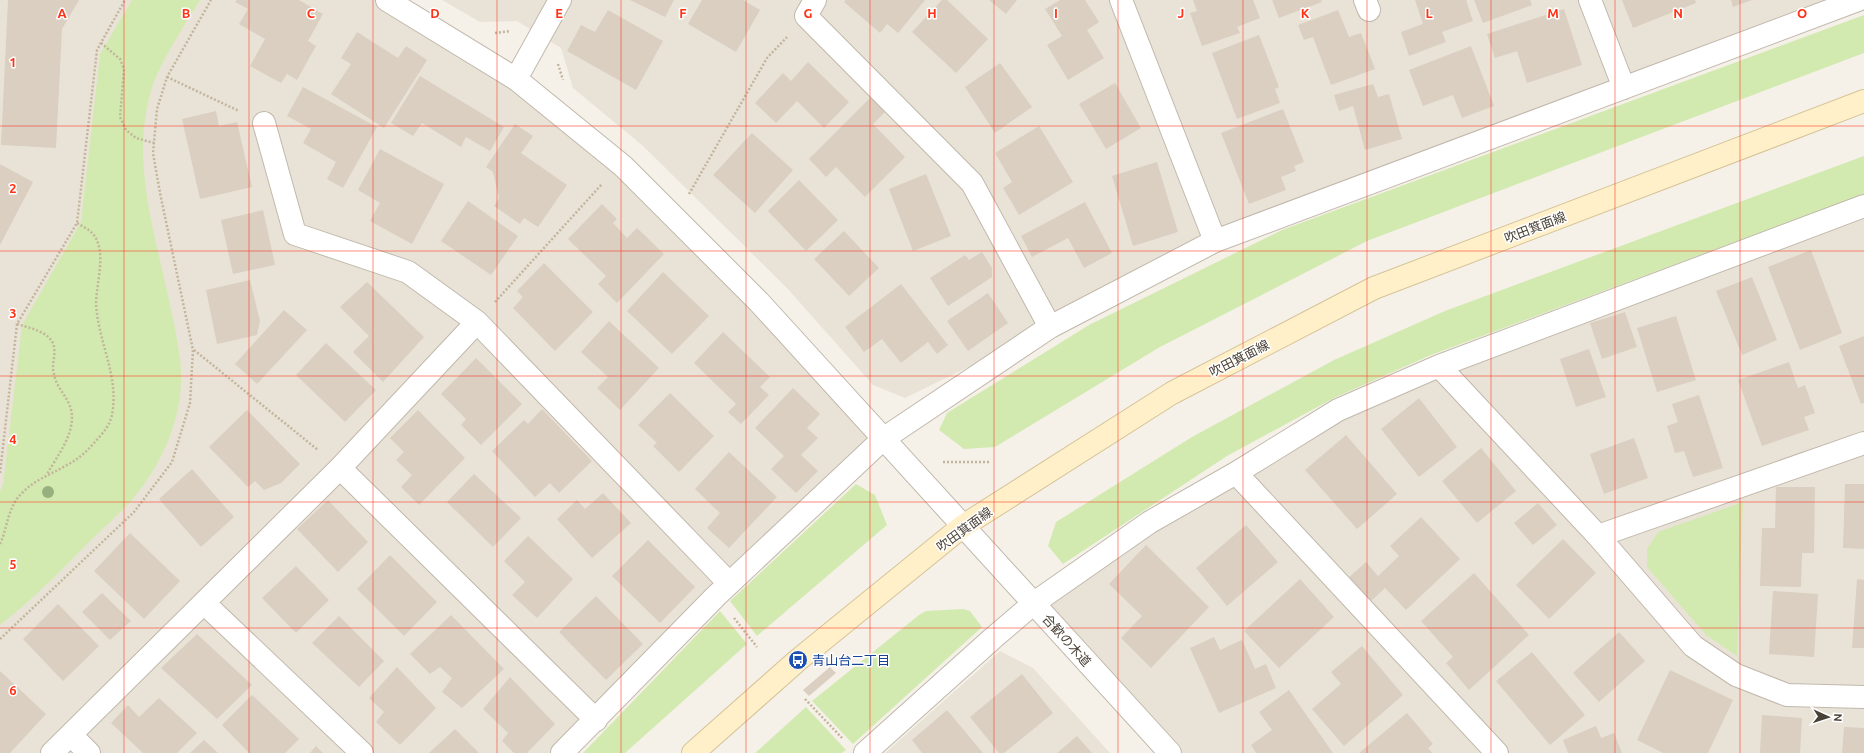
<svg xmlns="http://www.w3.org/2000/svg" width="1864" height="753" font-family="Ubuntu,'Noto Sans JP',sans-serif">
	<rect width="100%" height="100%" fill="#f5f1e9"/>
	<path fill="#e9e3d7" d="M 0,0 L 387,0 L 623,166 L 883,439 L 562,753 L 0,753 Z
		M 442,0 L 1858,0 L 1215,241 L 1050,327 L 905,398 L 873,385 L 787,288 L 643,146 L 573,88 L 561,48 L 517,21 L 480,22 Z
		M 1864,206 L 1864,753 L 1170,753 L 1034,603 L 1338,410 Z
		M 1000,651 L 1033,668 L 1110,753 L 885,753 Z"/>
	<path fill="#d2eab0" d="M 132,0 L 200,0 C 185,25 161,60 152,88 C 128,165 159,244 173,319 C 177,340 182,362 181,383 C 180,421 162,462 139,491 C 124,511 104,527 86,545 C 59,573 31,601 0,625 L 0,491 L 3,485 L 22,325 L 81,222 L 100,54 Z
		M 1864,15 L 1864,53 L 1367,241 L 1160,347 L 995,447 L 964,449 L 939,430 L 947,413 L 1089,325 L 1282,230 Z
		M 1864,156 L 1864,194 L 1431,355 L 1334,398 L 1227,456 L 1063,564 L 1048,546 L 1056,522 L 1192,437 L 1334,360 L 1445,311 Z
		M 856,484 L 875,495 L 887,525 L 757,636 L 730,601 Z
		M 1743,502 L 1737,656 L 1706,635 L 1647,567 L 1647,549 L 1658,532 Z
		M 963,609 L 970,611 L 982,627 L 853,744 L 812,701 L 919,615 L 926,611 Z
		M 720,611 L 747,644 L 625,753 L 583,753 Z
		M 806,707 L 846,750 L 842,753 L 755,753 Z"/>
	<path fill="#dacfc1" d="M 8,0 L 79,0 L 62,29 L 56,148 L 1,145 Z
		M 237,0 L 299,0 L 323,14 L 308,41 L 316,46 L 297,80 L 287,74 L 281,83 L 250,66 L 265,39 L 239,24 L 248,9 L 235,2 Z
		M 630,0 L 674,0 L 665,17 Z
		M 702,0 L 743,0 L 760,10 L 736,52 L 688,24 Z
		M 846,0 L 925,0 L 898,33 L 887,24 L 880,33 L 844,2 Z
		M 942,0 L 947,0 L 988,39 L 956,73 L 912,32 Z
		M 989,0 L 1017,0 L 1006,14 Z
		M 1060,0 L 1085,0 L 1099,22 L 1087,30 L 1104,58 L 1068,80 L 1047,45 L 1062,36 L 1045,9 Z
		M 1193,0 L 1253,0 L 1260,18 L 1237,27 L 1240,33 L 1202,46 L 1190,13 L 1197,11 Z
		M 1272,0 L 1321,0 L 1322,2 L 1279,18 Z
		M 1415,0 L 1466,0 L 1473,21 L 1442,32 L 1446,42 L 1409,56 L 1401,32 L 1423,24 Z
		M 1474,0 L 1530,0 L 1532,5 L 1483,23 Z
		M 1622,0 L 1695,0 L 1696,3 L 1633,28 Z
		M 1731,0 L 1752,0 L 1733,7 Z
		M 1564,9 L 1582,65 L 1527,83 L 1517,51 L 1495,58 L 1487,34 Z
		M 608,10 L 663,41 L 636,90 L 567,51 L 581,25 L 595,32 Z
		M 1338,10 L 1349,37 L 1361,33 L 1375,69 L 1331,85 L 1313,37 L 1304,40 L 1298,25 Z
		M 357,32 L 398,58 L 406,46 L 427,60 L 384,128 L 331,94 L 351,64 L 341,58 Z
		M 1259,35 L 1279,87 L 1275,89 L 1280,103 L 1237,119 L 1212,53 Z
		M 1471,46 L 1494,106 L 1462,118 L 1453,95 L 1423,106 L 1409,70 Z
		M 808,62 L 849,102 L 824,128 L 797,101 L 776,123 L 755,103 L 783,73 L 791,81 Z
		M 1000,63 L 1032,107 L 995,133 L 965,87 Z
		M 420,76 L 504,127 L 490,151 L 466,137 L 461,147 L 422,123 L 413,136 L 391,123 Z
		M 1115,83 L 1141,128 L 1106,149 L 1079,104 Z
		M 1373,84 L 1378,97 L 1389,94 L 1402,139 L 1365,150 L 1353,106 L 1339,111 L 1334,95 Z
		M 303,87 L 377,127 L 343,188 L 327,179 L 336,162 L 303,143 L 311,129 L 287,116 Z
		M 871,97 L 885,112 L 873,124 L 905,157 L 865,197 L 836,167 L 826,177 L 809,159 Z
		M 1283,109 L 1304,162 L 1294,166 L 1296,171 L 1281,177 L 1286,190 L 1249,204 L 1221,133 Z
		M 216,111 L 219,126 L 237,122 L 252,187 L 200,199 L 182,119 Z
		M 515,124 L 533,136 L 521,153 L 567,185 L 538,227 L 524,218 L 520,224 L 494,206 L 499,198 L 493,172 L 486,167 Z
		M 1039,126 L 1073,182 L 1019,215 L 1003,188 L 1012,182 L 995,153 Z
		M 752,133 L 793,170 L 755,213 L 713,175 Z
		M 380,149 L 444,184 L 412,244 L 370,221 L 380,203 L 358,190 Z
		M 1157,162 L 1178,232 L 1133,246 L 1112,176 Z
		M 0,164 L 33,182 L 0,245 Z
		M 926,174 L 951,236 L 913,251 L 889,189 Z
		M 799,180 L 838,220 L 806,251 L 768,211 Z
		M 468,201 L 518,236 L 491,275 L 441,241 Z
		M 1085,202 L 1112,253 L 1084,268 L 1068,238 L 1032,257 L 1021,236 Z
		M 602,204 L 617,219 L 613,223 L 627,238 L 637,228 L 664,254 L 617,303 L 598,284 L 606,276 L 568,239 Z
		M 263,210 L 275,265 L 233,274 L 221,220 Z
		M 844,231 L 879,268 L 849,296 L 814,259 Z
		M 1811,250 L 1842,333 L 1800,350 L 1768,267 Z
		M 982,252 L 992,268 L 992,277 L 948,306 L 930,278 L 965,255 L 969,260 Z
		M 544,263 L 593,312 L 555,351 L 513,308 L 523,297 L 517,291 Z
		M 663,272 L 709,316 L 672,354 L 627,311 Z
		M 1752,277 L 1777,340 L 1742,355 L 1716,291 Z
		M 250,280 L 260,321 L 257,335 L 217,344 L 206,290 Z
		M 367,282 L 424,337 L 383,382 L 353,352 L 369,336 L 340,307 Z
		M 901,284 L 948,345 L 937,354 L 928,342 L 901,363 L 882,339 L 864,352 L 845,327 Z
		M 988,293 L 1008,323 L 968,351 L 947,321 Z
		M 284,310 L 307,330 L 257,384 L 235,364 Z
		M 1625,312 L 1637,347 L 1602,359 L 1590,323 Z
		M 1676,316 L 1696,380 L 1657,392 L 1637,328 Z
		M 609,321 L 659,368 L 620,410 L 597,388 L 608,377 L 581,352 Z
		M 723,332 L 770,377 L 760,387 L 769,395 L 741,424 L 728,412 L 736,404 L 694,363 Z
		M 1864,336 L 1864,403 L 1861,404 L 1839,346 Z
		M 326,343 L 376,390 L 345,422 L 296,375 Z
		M 1589,349 L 1606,397 L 1576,407 L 1560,359 Z
		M 476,358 L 522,404 L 481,445 L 461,425 L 466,419 L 441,394 Z
		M 1789,362 L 1798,388 L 1805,385 L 1815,413 L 1804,417 L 1809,430 L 1762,446 L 1738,380 Z
		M 793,388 L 820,414 L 807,428 L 818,438 L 801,455 L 818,471 L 796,493 L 771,469 L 784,456 L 755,428 Z
		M 670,393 L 714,436 L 679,472 L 653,446 L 657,443 L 638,425 Z
		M 1699,395 L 1723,468 L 1693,477 L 1684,451 L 1675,453 L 1667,426 L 1678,422 L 1672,404 Z
		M 1419,398 L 1457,447 L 1419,477 L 1381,429 Z
		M 542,409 L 592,461 L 559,493 L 550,483 L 535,497 L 492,451 L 524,420 L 528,424 Z
		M 247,410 L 300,464 L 281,483 L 264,490 L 255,481 L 248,487 L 209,447 Z
		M 418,410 L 465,458 L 419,505 L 401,487 L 412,475 L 396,460 L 404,452 L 390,438 Z
		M 1346,435 L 1397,494 L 1357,529 L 1305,470 Z
		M 1634,438 L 1648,478 L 1604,494 L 1590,454 Z
		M 1481,448 L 1516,491 L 1477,523 L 1442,481 Z
		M 729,452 L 777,497 L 729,548 L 707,528 L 720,513 L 695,489 Z
		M 192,469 L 234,517 L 201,547 L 159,499 Z
		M 474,474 L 521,518 L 493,547 L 447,502 Z
		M 1845,484 L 1864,484 L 1864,549 L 1843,548 Z
		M 1776,487 L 1815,487 L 1814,553 L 1802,553 L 1801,587 L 1760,586 L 1762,528 L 1775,528 Z
		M 603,493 L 631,523 L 592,558 L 557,519 L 577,500 L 585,509 Z
		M 328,500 L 368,542 L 338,572 L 297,529 Z
		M 1538,503 L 1557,525 L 1533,545 L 1514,523 Z
		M 1421,517 L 1460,559 L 1406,610 L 1385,588 L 1369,603 L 1347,579 L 1366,562 L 1378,576 L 1399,556 L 1390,546 Z
		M 1246,525 L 1278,562 L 1227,606 L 1196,568 Z
		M 130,533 L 180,581 L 144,619 L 94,571 Z
		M 528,536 L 573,579 L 537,618 L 512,595 L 525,582 L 504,561 Z
		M 1563,539 L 1596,573 L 1549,619 L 1516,585 Z
		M 648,540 L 695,587 L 660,623 L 612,576 Z
		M 1146,545 L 1209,607 L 1151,668 L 1121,638 L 1142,616 L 1109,584 Z
		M 390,555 L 437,602 L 404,636 L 357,589 Z
		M 296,566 L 329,600 L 296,633 L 262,598 Z
		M 1474,573 L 1529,635 L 1469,690 L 1446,663 L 1453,657 L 1421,621 Z
		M 1300,579 L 1334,617 L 1279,668 L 1244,631 Z
		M 1857,579 L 1864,580 L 1864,648 L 1852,648 Z
		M 1773,591 L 1818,594 L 1814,657 L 1769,654 Z
		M 102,593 L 131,621 L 110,640 L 82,612 Z
		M 596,596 L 643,644 L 606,680 L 559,632 Z
		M 58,604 L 99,646 L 63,681 L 23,639 Z
		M 451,615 L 504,669 L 462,708 L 442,692 L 452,678 L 440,667 L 430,674 L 410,654 Z
		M 339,616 L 384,661 L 359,687 L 312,643 Z
		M 1619,632 L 1645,661 L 1599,702 L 1573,673 Z
		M 197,634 L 252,685 L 217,719 L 161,668 Z
		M 1214,637 L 1220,650 L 1242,640 L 1255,669 L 1266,664 L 1276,688 L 1219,713 L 1190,648 Z
		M 1362,646 L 1403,695 L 1344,746 L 1312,709 L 1341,684 L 1331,672 Z
		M 1532,652 L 1585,715 L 1550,745 L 1496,681 Z
		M 397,667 L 436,708 L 400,745 L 376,722 L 384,712 L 369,698 Z
		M 830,667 L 836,673 L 809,696 L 803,690 Z
		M 1670,670 L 1733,700 L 1708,753 L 1663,753 L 1637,740 Z
		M 0,671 L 46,714 L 10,753 L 0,753 Z
		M 1022,674 L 1053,713 L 1004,753 L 999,753 L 970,717 Z
		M 510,677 L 555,724 L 527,753 L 514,753 L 502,741 L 508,733 L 483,709 Z
		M 1289,690 L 1333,753 L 1256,753 L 1251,745 L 1272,730 L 1259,712 Z
		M 252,695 L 299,739 L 285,753 L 249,753 L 222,725 Z
		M 159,698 L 197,733 L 177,753 L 143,753 L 111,723 L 128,705 L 139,717 Z
		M 947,710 L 983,753 L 922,753 L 912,740 Z
		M 1407,713 L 1433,744 L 1428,748 L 1432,753 L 1359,753 Z
		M 1762,715 L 1802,718 L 1800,753 L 1760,753 Z
		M 1596,726 L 1601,738 L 1614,733 L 1622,753 L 1568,753 L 1563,740 Z
		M 1844,727 L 1864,728 L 1864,753 L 1842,753 Z
		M 455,729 L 479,753 L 429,753 Z
		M 1077,736 L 1092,753 L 1057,753 Z
		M 204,740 L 218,753 L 190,753 Z
		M 316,746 L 323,753 L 310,753 Z"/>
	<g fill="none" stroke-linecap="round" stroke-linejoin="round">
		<g stroke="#c1b8ab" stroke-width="24">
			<path id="minor" d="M 815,0 L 806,16 L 972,183 L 1050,327
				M 1121,0 L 1215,241
				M 1365,0 L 1369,10
				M 1590,0 L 1624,88
				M 516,79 L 560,0
				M 264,123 L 295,234 L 408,272 L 477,322 L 729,583
				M 1439,366 L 1598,536 L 1693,646 L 1736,675 L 1787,695 L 1864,697
				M 340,468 L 596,720
				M 1236,473 L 1497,753
				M 1598,536 L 1864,443
				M 204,603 L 362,753
				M 71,735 L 89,753
				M 52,753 L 340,468 L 477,322
				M 562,753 L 716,596 L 883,439 L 1050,327 L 1215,241 L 1858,0
				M 865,753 L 992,639 L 1034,603 L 1150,522 L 1236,473 L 1338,410 L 1439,366 L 1864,206"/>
		</g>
		<g stroke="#c1b8ab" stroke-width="24">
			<path id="tertiary" d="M 387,0 L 516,79 L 623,166 L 759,302 L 1170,753"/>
		</g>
		<g stroke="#d6c497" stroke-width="24">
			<path id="secondary" d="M 693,753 L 798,660 L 963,526 L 1172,393 L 1374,288 L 1864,101"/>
		</g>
		<path stroke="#c3b49c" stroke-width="2.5" stroke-dasharray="2 2" stroke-linecap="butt" d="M 495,33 L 510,31
			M 101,43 L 120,59 L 124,69 L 120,117 L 126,130 L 136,138 L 154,143
			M 558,64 L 563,80
			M 167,77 L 239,111
			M 689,194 L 767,58 L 787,37
			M 495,302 L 602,184
			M 17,324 C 29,328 52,332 54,347 C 56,356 51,365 54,374 C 56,386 64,393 69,404 C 80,427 58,455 47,474
			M 194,350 L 318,450
			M 943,462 L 991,462
			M 0,473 L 17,324 L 77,223 L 97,50 L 125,0
			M 0,544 C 8,527 7,507 23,492 C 36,479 52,474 67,465 C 81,458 91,447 101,435 C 108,427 112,420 113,408 C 117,372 98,340 96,304 C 96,283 108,250 92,233 C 88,229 82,226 77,223
			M 734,618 L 757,647
			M 0,639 L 134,512 L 172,462 L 190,403 L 193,350 L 160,193 L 153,153 L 157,109 L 167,77 L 211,0
			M 805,699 L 842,738"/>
		<use href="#minor" stroke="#fff" stroke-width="22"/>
		<use href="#tertiary" stroke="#fff" stroke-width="22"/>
		<use href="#secondary" stroke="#fff0c9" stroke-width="22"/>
	</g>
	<circle fill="#97b17e" cx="48" cy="492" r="6"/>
	<path fill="none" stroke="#ff3216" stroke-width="1" stroke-opacity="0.55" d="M 124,0 L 124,753M 249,0 L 249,753M 373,0 L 373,753M 497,0 L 497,753M 621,0 L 621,753M 746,0 L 746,753M 870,0 L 870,753M 994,0 L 994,753M 1118,0 L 1118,753M 1243,0 L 1243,753M 1367,0 L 1367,753M 1491,0 L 1491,753M 1615,0 L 1615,753M 1740,0 L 1740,753M 0,126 L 1864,126M 0,251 L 1864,251M 0,376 L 1864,376M 0,502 L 1864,502M 0,628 L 1864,628"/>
	<defs>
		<g id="bus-disc" transform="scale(1)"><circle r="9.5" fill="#1a4fb4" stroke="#fff"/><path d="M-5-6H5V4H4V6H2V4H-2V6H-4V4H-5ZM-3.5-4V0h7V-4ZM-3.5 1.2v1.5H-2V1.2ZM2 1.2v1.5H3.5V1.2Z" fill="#fff"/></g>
	</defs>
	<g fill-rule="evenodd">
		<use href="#bus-disc" x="798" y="660"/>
	</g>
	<g text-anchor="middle" stroke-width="3" stroke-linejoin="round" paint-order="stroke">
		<g font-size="13" fill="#494137" stroke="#fff">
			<text transform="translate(1535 227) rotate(-21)" y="5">吹田箕面線</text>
			<text transform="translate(1239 358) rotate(-27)" y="5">吹田箕面線</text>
			<text transform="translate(964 529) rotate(-36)" y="5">吹田箕面線</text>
			<text transform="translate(1067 640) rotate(48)" y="5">合歓の木道</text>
		</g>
		<g font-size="13" fill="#164399" stroke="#fff" text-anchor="start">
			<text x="812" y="665">青山台二丁目</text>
		</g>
	</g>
	<g font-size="13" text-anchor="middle" font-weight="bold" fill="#ff3216" stroke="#fff" stroke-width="3" stroke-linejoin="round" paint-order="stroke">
		<text x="62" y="18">A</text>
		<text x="186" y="18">B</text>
		<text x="311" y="18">C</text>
		<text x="435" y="18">D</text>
		<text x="559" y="18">E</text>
		<text x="683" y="18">F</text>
		<text x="808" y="18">G</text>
		<text x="932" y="18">H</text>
		<text x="1056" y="18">I</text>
		<text x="1181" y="18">J</text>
		<text x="1305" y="18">K</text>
		<text x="1429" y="18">L</text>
		<text x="1553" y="18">M</text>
		<text x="1678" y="18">N</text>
		<text x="1802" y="18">O</text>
		<text x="13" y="67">1</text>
		<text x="13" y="193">2</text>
		<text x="13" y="318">3</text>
		<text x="13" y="444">4</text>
		<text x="13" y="569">5</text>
		<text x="13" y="695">6</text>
	</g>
	<g transform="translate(1828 717) rotate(93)" stroke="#ffffff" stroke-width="3" paint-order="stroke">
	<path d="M0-3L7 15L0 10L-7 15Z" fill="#494137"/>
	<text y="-6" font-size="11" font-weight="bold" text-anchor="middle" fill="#494137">N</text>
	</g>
</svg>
